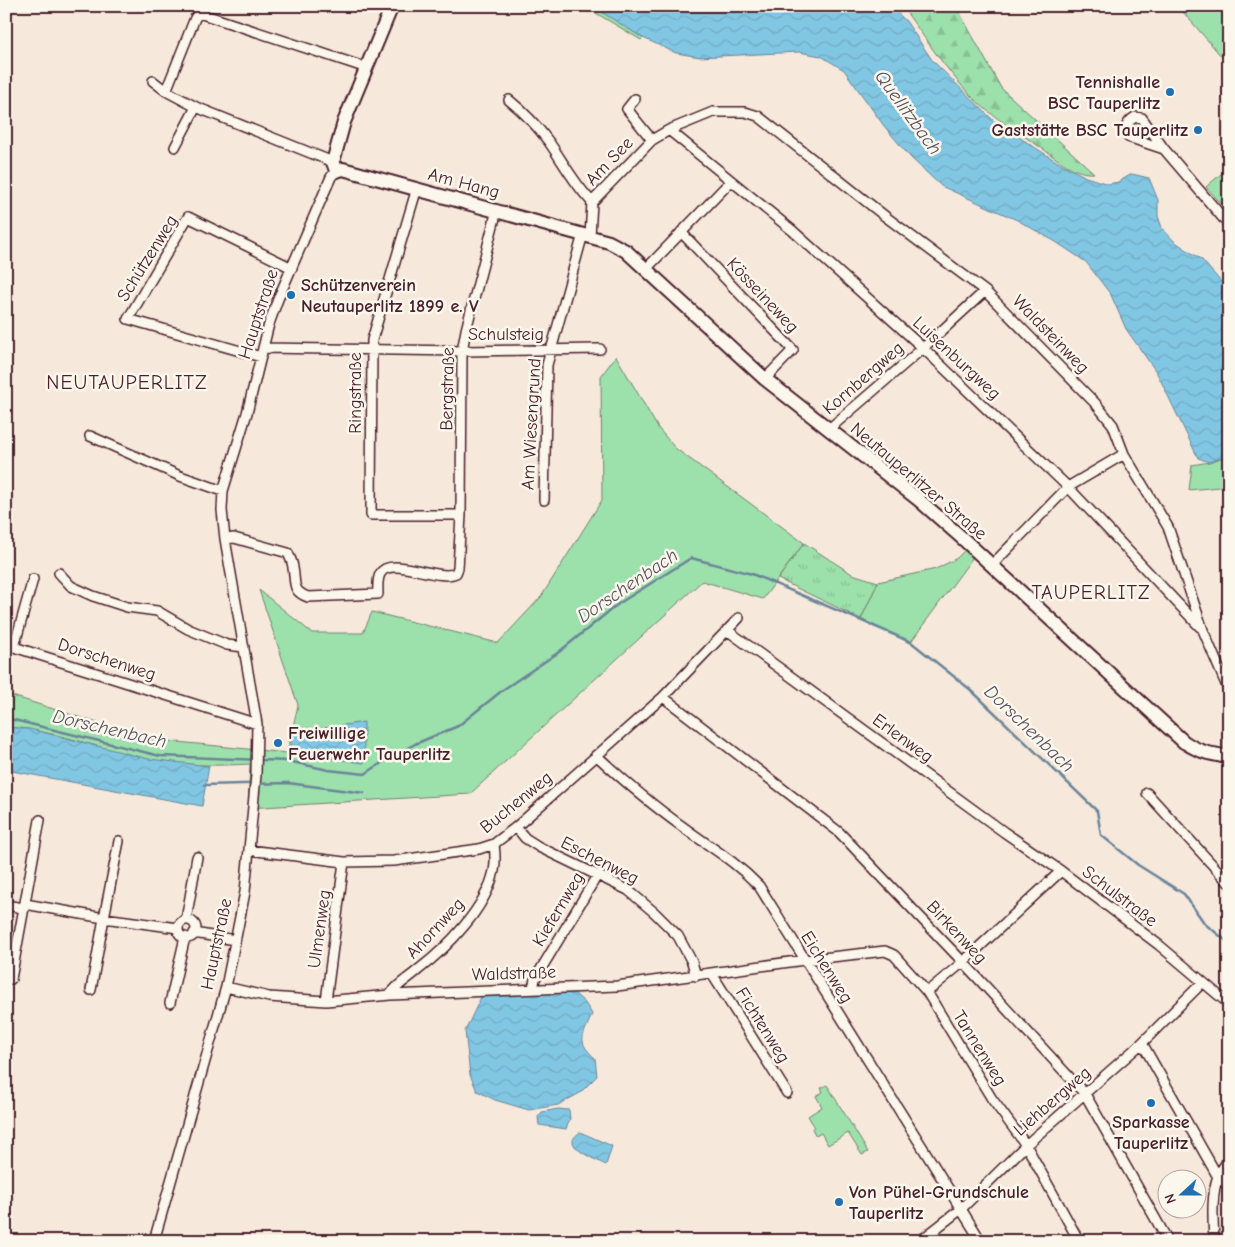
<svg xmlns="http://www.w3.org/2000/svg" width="1235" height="1247" font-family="'Comic Neue',sans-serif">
	<defs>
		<pattern id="forest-firs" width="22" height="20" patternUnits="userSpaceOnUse" patternTransform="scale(1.25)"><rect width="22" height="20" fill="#9ce0ac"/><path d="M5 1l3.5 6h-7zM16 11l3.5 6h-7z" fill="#88c094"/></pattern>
		<pattern id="park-tufts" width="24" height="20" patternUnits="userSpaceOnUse" patternTransform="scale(1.25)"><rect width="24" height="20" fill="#9ce0ac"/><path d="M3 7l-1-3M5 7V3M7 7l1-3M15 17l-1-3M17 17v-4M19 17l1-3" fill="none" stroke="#88c094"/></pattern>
		<pattern id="water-waves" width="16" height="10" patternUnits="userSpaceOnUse" patternTransform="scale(1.25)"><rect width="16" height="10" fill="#81c7e3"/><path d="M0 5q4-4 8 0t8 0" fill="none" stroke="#71aac3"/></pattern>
	</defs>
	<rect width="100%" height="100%" fill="#f6e9db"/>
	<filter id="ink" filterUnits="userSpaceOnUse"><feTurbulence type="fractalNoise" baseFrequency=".02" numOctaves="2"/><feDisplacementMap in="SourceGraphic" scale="10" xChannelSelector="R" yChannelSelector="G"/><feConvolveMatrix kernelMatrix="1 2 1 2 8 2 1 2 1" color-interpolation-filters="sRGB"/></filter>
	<g filter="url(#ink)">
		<path fill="#9ce0ac" stroke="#73806c" d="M 584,6 L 601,6 L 604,13 L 643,38 L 641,40 Z
			M 1190,6 L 1229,6 L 1229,65 L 1183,12 Z
			M 1229,167 L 1229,212 L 1206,187 Z
			M 616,356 L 658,428 L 675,448 L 804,543 L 763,599 L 702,581 L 470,794 L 248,808 L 250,764 C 216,766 181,766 147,759 C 100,749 54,730 6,727 L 6,694 L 148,739 L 287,753 L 298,705 L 259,590 L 312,633 L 363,633 L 372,612 L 498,643 L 541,597 L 602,500 L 601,376 Z
			M 1229,455 L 1229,486 L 1189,490 L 1192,465 L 1209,462 Z
			M 969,546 L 976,553 L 910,643 L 861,619 L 878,582 L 936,569 L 957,558 Z
			M 827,1085 L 868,1152 L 862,1155 L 848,1133 L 828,1145 L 821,1133 L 816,1136 L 812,1129 L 814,1126 L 808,1116 L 822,1107 L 816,1096 L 823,1092 L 821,1088 Z"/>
		<path fill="url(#forest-firs)" stroke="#73806c" d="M 902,6 L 956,6 L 1001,88 L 1094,173 C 1076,175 1057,159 1043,149 C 1020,133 993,118 972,97 C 946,70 924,37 902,6 Z"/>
		<path fill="url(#park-tufts)" stroke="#73806c" d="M 804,543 L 852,574 L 878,582 L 861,619 L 778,579 Z"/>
		<path fill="url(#water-waves)" stroke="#6b8499" d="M 601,6 L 890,6 L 906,21 L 932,60 L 994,121 L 1056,161 L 1086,177 L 1108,184 L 1118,182 L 1132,174 L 1149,178 L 1158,200 L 1158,216 L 1162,228 L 1174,241 L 1202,260 L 1229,291 L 1229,455 L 1209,462 L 1198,458 L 1157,373 L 1126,329 L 1111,295 L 1086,262 L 1056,242 L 1017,220 L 941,186 L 911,158 L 884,126 L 844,70 L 821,56 L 799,52 L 700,57 L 676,53 L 643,38 L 603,13 Z
			M 364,722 L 364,763 L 290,753 L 292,733 Z
			M 6,727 L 30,729 L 149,759 L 209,766 L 202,806 L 6,770 Z
			M 572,991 L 585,1003 L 592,1014 C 584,1036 575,1040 595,1058 L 597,1076 L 580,1093 L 558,1105 L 529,1110 L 495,1100 L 477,1091 L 470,1075 L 465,1031 L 482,995 Z
			M 558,1109 L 569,1110 L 570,1119 L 566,1129 L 539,1125 L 538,1117 L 542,1112 Z
			M 580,1132 L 612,1146 L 606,1165 C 598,1161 572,1150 573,1141 C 573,1137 578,1134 580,1132 Z"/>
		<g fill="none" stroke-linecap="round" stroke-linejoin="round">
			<path stroke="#6b8499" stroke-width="2.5" d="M 6,718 L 160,756 L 288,761 L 328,770 L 365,774 L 389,758 L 415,744 L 458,726 L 504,689 L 559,652 L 618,604 L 691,558 L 752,574 L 911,642 L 972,691 L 1097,811 L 1101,835 L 1138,865 L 1184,894 L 1205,924 L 1229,943
				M 204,785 L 288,783 L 364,793"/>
			<g stroke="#4a1f2b" stroke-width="12">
				<path id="street" d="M 153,81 L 166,91
					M 635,99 L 627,109 L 652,140
					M 509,100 C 524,112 538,127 549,142 C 563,162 575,185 592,202
					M 669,130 L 793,231 L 923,348 L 1068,487 L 1200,627
					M 175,147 L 196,107
					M 1164,149 L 1128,137 C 1125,127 1126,123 1135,117 L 1142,118 L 1164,149 L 1229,225
					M 333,162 L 196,107 L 166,91 L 195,18 L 199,13 L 367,68
					M 417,188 L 372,340 L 371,515 L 461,515
					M 681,232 L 793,350 L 765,379
					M 590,236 L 592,202 L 652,140 L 669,130 L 713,112 L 745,112 L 758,116 L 886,217 L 985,291 L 1096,404 L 1113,425 L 1124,454 L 1168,527 L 1203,630 L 1228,689 L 1229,749
					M 646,269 L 731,181
					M 263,348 L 462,351 L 600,349
					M 261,357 L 128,319 L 188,217 L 292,268
					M 829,429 L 923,348 L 985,291
					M 90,436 L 180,476 L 223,491
					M 544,500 L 547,365 L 583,234
					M 225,539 L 234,538 L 288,553 C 290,558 293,563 293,568 C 296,582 291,591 308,597 L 378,594 C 378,587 377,580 380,574 C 390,555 438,582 456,573 L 458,568 L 461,515 L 462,351 L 466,330 L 497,210
					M 992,565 L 1068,487 L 1124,454
					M 59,573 L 71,586 L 93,596 L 127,607 L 157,611 L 188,629 L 227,645 L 244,647
					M 33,579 L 14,647 L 257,724
					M 727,630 L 1004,832 L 1061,871 L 1159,945 L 1229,1004
					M 663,697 L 839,832 L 963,962 L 1085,1094 L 1168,1241
					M 596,755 C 624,781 652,805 683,827 C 710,847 735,861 759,886 L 981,1241
					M 1147,793 L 1229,883
					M 516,827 L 525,838 L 539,847 L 628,890 L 655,913 L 678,936 L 692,962 L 696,976
					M 249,850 L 344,862 L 394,861 L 479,849 L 494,844 L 516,827 L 663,697 L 739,618
					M 25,904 L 104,918 L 178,928
					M 6,905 L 23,908
					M 186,920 L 197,857
					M178 929a9 9 0 1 1 18 0a9 9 0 1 1-18 0Z
					M 194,933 L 235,940
					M 712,974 L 787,1093
					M 11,979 L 40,820
					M 226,987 L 269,997 L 326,1001 L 390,995 L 617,986 L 804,960 L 885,951 L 894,955 L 927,992 L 992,1099 L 1026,1145 L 1079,1241
					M 533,988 L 535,979 L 598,874
					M 91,990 L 104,918 L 119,841
					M 927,992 L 963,962 L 1061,871
					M 390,995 C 397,984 408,979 418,970 C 448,947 486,908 494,871 C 496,862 495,852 494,844
					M 326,1001 L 344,862
					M 170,1003 L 185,937
					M 1142,1043 L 1218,1177 L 1229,1186
					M 154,1241 L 226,987 L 245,892 L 256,775 L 257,724 L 225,539 L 222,510 L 223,491 L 247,413 L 269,324 L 278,299 L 331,177 L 336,171
					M 920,1241 L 961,1209 L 1026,1145 L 1142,1043 L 1203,982
					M 1214,1241 C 1213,1221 1211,1195 1218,1176 C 1221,1170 1225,1165 1229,1159"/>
			</g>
			<g stroke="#4a1f2b" stroke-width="16">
				<path id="secondary" d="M 392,6 L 344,122 L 333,162 L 336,171 L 343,169 L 609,242 L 626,251 L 765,379 L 919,500 L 961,537 L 1184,742 C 1189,745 1195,749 1202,751 C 1211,755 1220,754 1229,758"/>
			</g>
			<use href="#street" stroke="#fbf7ec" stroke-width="9"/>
			<use href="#secondary" stroke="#fbf7ec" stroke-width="12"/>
		</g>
	</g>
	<g fill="#1f6fb2" stroke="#fbf7ec" stroke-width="2">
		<circle cx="1170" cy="92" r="5"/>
		<circle cx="1198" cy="130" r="5"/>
		<circle cx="291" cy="295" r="5"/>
		<circle cx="278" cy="743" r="5"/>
		<circle cx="1151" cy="1103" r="5"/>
		<circle cx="839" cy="1202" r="5"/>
	</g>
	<g text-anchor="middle" stroke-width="5" stroke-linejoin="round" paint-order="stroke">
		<g font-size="18" font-weight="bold" fill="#4a1f2b" stroke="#fbf7ec" text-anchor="start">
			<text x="1160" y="88" text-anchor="end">Tennishalle<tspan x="1160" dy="21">BSC Tauperlitz</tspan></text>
			<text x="1188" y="136" text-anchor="end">Gaststätte BSC Tauperlitz</text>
			<text x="301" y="291">Schützenverein<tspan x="301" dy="21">Neutauperlitz 1899 e. V</tspan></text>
			<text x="288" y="739">Freiwillige<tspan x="288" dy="21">Feuerwehr Tauperlitz</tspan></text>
			<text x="1151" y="1128" text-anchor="middle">Sparkasse<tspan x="1151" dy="21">Tauperlitz</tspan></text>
			<text x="849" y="1198">Von Pühel-Grundschule<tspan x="849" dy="21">Tauperlitz</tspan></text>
		</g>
		<g font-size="18" fill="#4a1f2b" stroke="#fbf7ec">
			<text transform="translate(609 161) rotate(-46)" y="6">Am See</text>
			<text transform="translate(464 183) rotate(15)" y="6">Am Hang</text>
			<text transform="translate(147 258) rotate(-58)" y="6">Schützenweg</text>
			<text transform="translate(763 295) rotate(47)" y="6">Kösseineweg</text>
			<text transform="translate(258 314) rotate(-72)" y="6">Hauptstraße</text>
			<text x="506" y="340">Schulsteig</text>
			<text transform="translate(1051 334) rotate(46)" y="6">Waldsteinweg</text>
			<text transform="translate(957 358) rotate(43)" y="6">Luisenburgweg</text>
			<text transform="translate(863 378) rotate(-41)" y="6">Kornbergweg</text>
			<text transform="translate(447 389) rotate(-89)" y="6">Bergstraße</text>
			<text transform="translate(355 393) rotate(-90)" y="6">Ringstraße</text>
			<text transform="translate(531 424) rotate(-87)" y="6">Am Wiesengrund</text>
			<text transform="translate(919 481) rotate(40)" y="6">Neutauperlitzer Straße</text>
			<text transform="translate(107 659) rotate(18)" y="6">Dorschenweg</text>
			<text transform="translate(903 738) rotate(36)" y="6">Erlenweg</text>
			<text transform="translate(516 802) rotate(-39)" y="6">Buchenweg</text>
			<text transform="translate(600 860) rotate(27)" y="6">Eschenweg</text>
			<text transform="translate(1120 896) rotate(37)" y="6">Schulstraße</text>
			<text transform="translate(558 909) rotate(-59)" y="6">Kiefernweg</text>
			<text transform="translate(435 928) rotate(-47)" y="6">Ahornweg</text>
			<text transform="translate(319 929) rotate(-82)" y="6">Ulmenweg</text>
			<text transform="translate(957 932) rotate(47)" y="6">Birkenweg</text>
			<text transform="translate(216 944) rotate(-78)" y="6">Hauptstraße</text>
			<text transform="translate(827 967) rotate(58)" y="6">Eichenweg</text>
			<text transform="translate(514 973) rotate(-2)" y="6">Waldstraße</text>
			<text transform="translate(763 1025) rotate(58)" y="6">Fichtenweg</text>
			<text transform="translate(980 1048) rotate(58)" y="6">Tannenweg</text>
			<text transform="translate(1052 1101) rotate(-41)" y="6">Liehbergweg</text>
		</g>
		<g font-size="19" font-style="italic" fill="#5a5162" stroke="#fbf7ec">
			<text transform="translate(909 112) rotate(54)" y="7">Quellitzbach</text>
			<text transform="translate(627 585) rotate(-34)" y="7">Dorschenbach</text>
			<text transform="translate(110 728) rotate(13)" y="7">Dorschenbach</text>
			<text transform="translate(1030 728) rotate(44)" y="7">Dorschenbach</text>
		</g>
		<g font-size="20" letter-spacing="1" fill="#4a1f2b" stroke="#fbf7ec">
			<text x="127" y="389">NEUTAUPERLITZ</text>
			<text x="1091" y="599">TAUPERLITZ</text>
		</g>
	</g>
	<rect width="1235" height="1247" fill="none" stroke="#fbf7ec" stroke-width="25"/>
	<rect x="12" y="12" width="1210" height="1222" fill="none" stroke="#4a1f2b" stroke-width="2" filter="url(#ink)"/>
	<g transform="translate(1182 1194) rotate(249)"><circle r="24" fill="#fbf7ec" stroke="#b4a19f"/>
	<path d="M0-4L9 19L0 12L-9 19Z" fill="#1f6fb2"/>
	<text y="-8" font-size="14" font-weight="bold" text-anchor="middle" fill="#4a1f2b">N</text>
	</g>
</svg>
